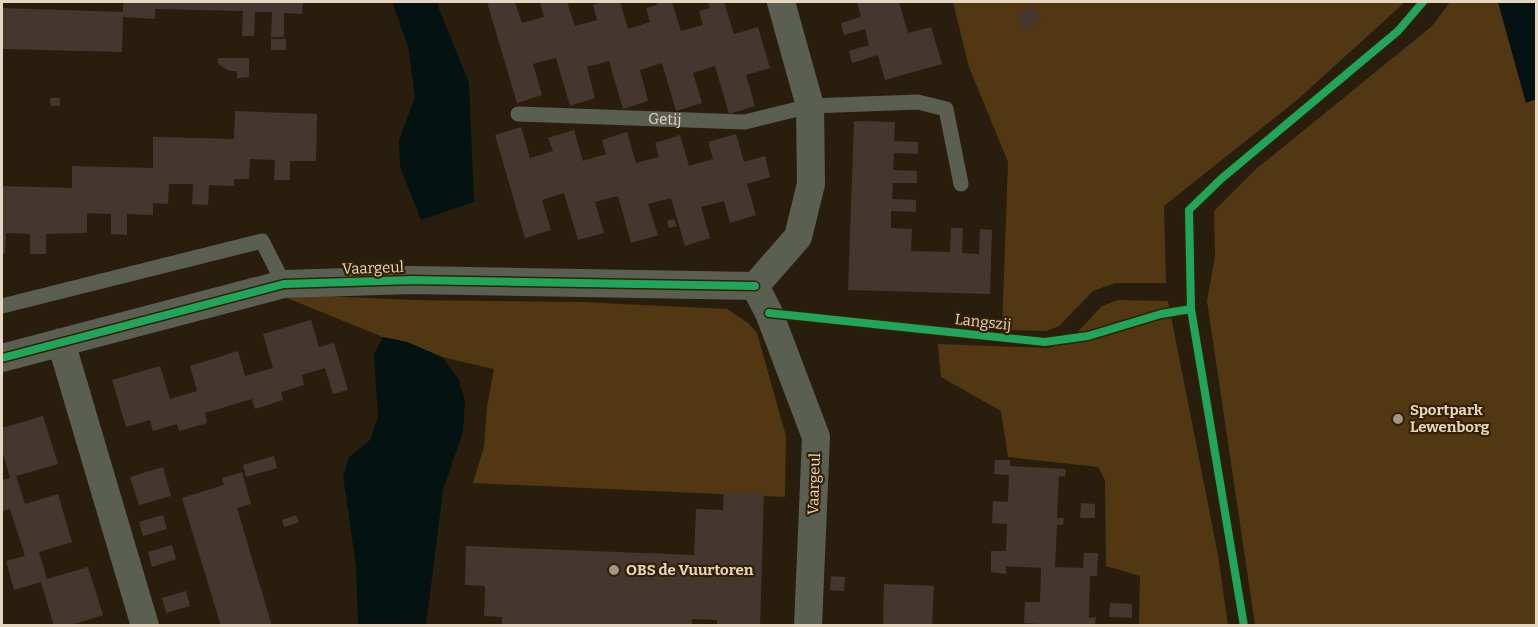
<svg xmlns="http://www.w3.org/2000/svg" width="1538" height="627" font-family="Bitter,serif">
	<rect width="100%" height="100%" fill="#291e0d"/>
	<path fill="#523812" d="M 953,2 L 1405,2 L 1297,100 L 1164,206 L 1166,283 L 1115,283 L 1093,291 L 1059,326 L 1046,331 L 1002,330 L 1008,162 L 969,67 Z
		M 1450,2 L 1498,2 L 1526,102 L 1536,99 L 1536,625 L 1255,625 L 1207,301 L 1215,256 L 1214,211 L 1256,169 L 1432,26 Z
		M 321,296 L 412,300 L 580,302 L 727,309 L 748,323 L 757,333 L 786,436 L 785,497 L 473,483 L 484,447 L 487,407 L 494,369 L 442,357 L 407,342 L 383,337 L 287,298 Z
		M 1118,300 L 1168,301 L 1218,555 L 1228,625 L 1139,625 L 1140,576 L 1106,566 L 1105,480 L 1098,467 L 1008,457 L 1001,411 L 941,377 L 938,344 L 1049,348 L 1069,341 L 1102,306 Z"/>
	<path fill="#041312" d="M 392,2 L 438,2 L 439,9 L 469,83 L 474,202 L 421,220 L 400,167 L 399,140 L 415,97 L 408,46 Z
		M 1498,2 L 1536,2 L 1536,99 L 1526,103 Z
		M 383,337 L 407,342 L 442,357 L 459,380 L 465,401 L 463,432 L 443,490 L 426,625 L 358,625 L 356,566 L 343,476 L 349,457 L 370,440 L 378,417 L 374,354 Z"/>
	<path fill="#453730" d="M 123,2 L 303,2 L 302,14 L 284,13 L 284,37 L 271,37 L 272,12 L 255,12 L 254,36 L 242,36 L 243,11 L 155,9 L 155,19 L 123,17 L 122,52 L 2,49 L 2,8 L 123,12 Z
		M 487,2 L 515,2 L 522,23 L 544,17 L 540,3 L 567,2 L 575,26 L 597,20 L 593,5 L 603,2 L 620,2 L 628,29 L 650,22 L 646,8 L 657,5 L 656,2 L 672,2 L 681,31 L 703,25 L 699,11 L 710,8 L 708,2 L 724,2 L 734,34 L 758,27 L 770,68 L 746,75 L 755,106 L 729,114 L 715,66 L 693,73 L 702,103 L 676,111 L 662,63 L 640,70 L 648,101 L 623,109 L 609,61 L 587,67 L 595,98 L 570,106 L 556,58 L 533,64 L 542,95 L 517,103 Z
		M 857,2 L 899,2 L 908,33 L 931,27 L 942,64 L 885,80 L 878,55 L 852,63 L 849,51 L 869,45 L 865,29 L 844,35 L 841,23 L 861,17 Z
		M 1031,5 L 1041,19 L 1026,30 L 1016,17 Z
		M 271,39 L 286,39 L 286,50 L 271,50 Z
		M 218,58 L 249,58 L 249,77 L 237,78 L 237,71 L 229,71 L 218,64 Z
		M 50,98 L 60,98 L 60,106 L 51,106 Z
		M 235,111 L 317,114 L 316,161 L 290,161 L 290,180 L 274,180 L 275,160 L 250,159 L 249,179 L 234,179 L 234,186 L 209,185 L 208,205 L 192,204 L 193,184 L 169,184 L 168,204 L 153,203 L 153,215 L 127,214 L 127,235 L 111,234 L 111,214 L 87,213 L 87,233 L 46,234 L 46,254 L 30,254 L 30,234 L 6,233 L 5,253 L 2,253 L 2,186 L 72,188 L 72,166 L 153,168 L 153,137 L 234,139 Z
		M 854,121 L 895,122 L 894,141 L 918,142 L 918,154 L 894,153 L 893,170 L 917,171 L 917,183 L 893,183 L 892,199 L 916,200 L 916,212 L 891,211 L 891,228 L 912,229 L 911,251 L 950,252 L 951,228 L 963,228 L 962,253 L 979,254 L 980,229 L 992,230 L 990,294 L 848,290 Z
		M 521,127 L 530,158 L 553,151 L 548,138 L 574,130 L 583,161 L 606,154 L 602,140 L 627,132 L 636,163 L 659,157 L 655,143 L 680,135 L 689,166 L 713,159 L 708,142 L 736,134 L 744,162 L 765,156 L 770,177 L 747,184 L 756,215 L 730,223 L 724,201 L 701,207 L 710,238 L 685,246 L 671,198 L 648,204 L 658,235 L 631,243 L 618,196 L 595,202 L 604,233 L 578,240 L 564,193 L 542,200 L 551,230 L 525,238 L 495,135 Z
		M 674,219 L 677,226 L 669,228 L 667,221 Z
		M 311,320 L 319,347 L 334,343 L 348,390 L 333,394 L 325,368 L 302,375 L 304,385 L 281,392 L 283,400 L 255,409 L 252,399 L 205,413 L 207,423 L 179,431 L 177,424 L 153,431 L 150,420 L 126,427 L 112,380 L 160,366 L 170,399 L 197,391 L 190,366 L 238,351 L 245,376 L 273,368 L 263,334 Z
		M 43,416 L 58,464 L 16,476 L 25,504 L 58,494 L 72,542 L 39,552 L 47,579 L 88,567 L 103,615 L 69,626 L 54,626 L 41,582 L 14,590 L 6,561 L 25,556 L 10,509 L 2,511 L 2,480 L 10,478 L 2,450 L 2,428 Z
		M 274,456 L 277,468 L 246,477 L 243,465 Z
		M 995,460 L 1010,460 L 1010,466 L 1066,469 L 1065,477 L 1059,476 L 1057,518 L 1064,518 L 1063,525 L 1057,525 L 1055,567 L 1083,568 L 1084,553 L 1098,553 L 1097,576 L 1090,576 L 1089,618 L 1096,617 L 1095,625 L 1039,626 L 1039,624 L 1024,623 L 1025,602 L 1040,602 L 1041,568 L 1006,566 L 1006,574 L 991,572 L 991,551 L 1006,551 L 1007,524 L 992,523 L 993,501 L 1008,502 L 1009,475 L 994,474 Z
		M 163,467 L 171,496 L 139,505 L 130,477 Z
		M 242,472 L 251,504 L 237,508 L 272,626 L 221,626 L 182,498 L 224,485 L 222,478 Z
		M 724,492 L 764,494 L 760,626 L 717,626 L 717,620 L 692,619 L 692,626 L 502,626 L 502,617 L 484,616 L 485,586 L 465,585 L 466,546 L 694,555 L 696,509 L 723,510 Z
		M 1081,503 L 1095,504 L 1095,518 L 1080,518 Z
		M 163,515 L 167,529 L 143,536 L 139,522 Z
		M 296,515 L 299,522 L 284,527 L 282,520 Z
		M 172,545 L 176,559 L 152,567 L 148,552 Z
		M 831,576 L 845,577 L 844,591 L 830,590 Z
		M 884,584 L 934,586 L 932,626 L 883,626 Z
		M 186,591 L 190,606 L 166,613 L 162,598 Z
		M 1110,603 L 1132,604 L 1132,618 L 1109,617 Z"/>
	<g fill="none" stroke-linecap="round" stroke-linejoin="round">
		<g stroke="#5a5f52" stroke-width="15">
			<path id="s1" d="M 518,114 L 745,122 L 810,106 L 918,102 L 946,109 L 961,184"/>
			<path d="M 2,306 L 262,241 L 284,284"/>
		</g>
		<path stroke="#5a5f52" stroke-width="28" d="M 755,286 L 769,313 L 816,437 L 808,626
			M 755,286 L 798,237 L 811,184 L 810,106 L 781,2
			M 61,342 L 145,626
			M 2,358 L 284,284 L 412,280 L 755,286"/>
		<g stroke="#342002" stroke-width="11">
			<path id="cycleway" d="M 769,313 L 1045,342 L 1088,336 L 1161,314 L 1191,309
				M 2,358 L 284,284 L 412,280 L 755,286
				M 1244,626 L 1191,309 L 1189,210 L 1221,179 L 1398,31 L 1423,2"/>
		</g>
		<use href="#cycleway" stroke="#20a55d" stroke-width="8"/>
	</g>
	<g fill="#a49582" stroke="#342002" stroke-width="2">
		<circle cx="1398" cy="419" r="6"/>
		<circle cx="614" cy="570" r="6"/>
	</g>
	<g text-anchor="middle" stroke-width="4.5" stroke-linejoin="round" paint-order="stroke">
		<g font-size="15" fill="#e6d5c1" stroke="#342002">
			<text dy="5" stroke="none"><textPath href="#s1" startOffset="147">Getij</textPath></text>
			<text transform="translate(373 268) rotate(-2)" y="5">Vaargeul</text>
			<text transform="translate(983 322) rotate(6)" y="5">Langszij</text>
			<text transform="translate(814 484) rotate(-88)" y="5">Vaargeul</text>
		</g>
		<g font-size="15" font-weight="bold" fill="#e6d5c1" stroke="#342002" text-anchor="start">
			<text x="1410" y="415">Sportpark<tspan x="1410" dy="17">Lewenborg</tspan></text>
			<text x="626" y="575">OBS de Vuurtoren</text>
		</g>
	</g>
	<rect width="1538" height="627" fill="none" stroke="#e6d5c1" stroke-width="6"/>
</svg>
